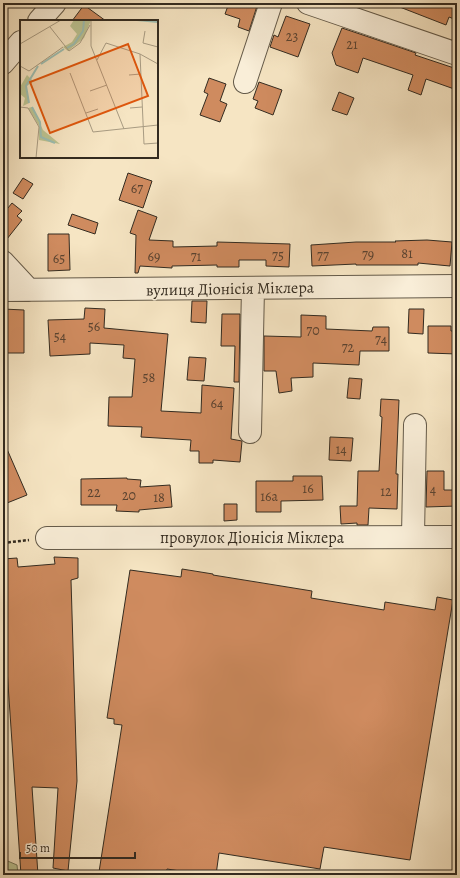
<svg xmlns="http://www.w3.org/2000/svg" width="460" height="878" font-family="Alegreya,serif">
	<rect width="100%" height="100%" fill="#f6e5c3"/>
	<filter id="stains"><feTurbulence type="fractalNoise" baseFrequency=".005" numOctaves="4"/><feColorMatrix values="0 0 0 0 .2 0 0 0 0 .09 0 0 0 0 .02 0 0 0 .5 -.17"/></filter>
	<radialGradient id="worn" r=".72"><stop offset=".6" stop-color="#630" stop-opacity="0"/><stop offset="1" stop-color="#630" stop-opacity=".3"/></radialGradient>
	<path fill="#bdc593" stroke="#78785a" d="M 3,859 L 17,865 L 18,875 L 3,875 Z"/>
	<path fill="#cf8b5f" stroke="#332b20" d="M 229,3 L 258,3 L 249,31 L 238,27 L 240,19 L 225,14 Z
		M 392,3 L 452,3 L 457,5 L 457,12 L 454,19 L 449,17 L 446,25 L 392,4 Z
		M 84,5 L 106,21 L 72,21 Z
		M 286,16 L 310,24 L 298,57 L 270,47 L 274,35 L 278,37 Z
		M 342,28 L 416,53 L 415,55 L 457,69 L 457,90 L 426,79 L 421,95 L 408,90 L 413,75 L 363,58 L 358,73 L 336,65 L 332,53 Z
		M 209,78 L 226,84 L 220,101 L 227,104 L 220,122 L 200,115 L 208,94 L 204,92 Z
		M 259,82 L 282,90 L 273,115 L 255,108 L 258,101 L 253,99 Z
		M 339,92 L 354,98 L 347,115 L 332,110 Z
		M 128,173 L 152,181 L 143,208 L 119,200 Z
		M 23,178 L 33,184 L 23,199 L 13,193 Z
		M 12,203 L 22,211 L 17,216 L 22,220 L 3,244 L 3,214 Z
		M 138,210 L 157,217 L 149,240 L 173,241 L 173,247 L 217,246 L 217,242 L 254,243 L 290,244 L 289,267 L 266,266 L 266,260 L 239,260 L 239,267 L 217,267 L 217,265 L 172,266 L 172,268 L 140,266 L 138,273 L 135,273 L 136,235 L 130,233 Z
		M 72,214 L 98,223 L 95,234 L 68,225 Z
		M 48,234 L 69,234 L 70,270 L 48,271 Z
		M 427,240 L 452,242 L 450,266 L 418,263 L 418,265 L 356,265 L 356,264 L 312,266 L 311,245 L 356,242 L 396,242 L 395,241 Z
		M 192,301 L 207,301 L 206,323 L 191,322 Z
		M 85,308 L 105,309 L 104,328 L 168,334 L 161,411 L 201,413 L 202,385 L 234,388 L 231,439 L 242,441 L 240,462 L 213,460 L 213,463 L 199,463 L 199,451 L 190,451 L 191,440 L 141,437 L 142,427 L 108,426 L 109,397 L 132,397 L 135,359 L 123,358 L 124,345 L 90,343 L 90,354 L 50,356 L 48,320 L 84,319 Z
		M 3,309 L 24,310 L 24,353 L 3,353 Z
		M 409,309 L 424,309 L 423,334 L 408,333 Z
		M 222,314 L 240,314 L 239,382 L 234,382 L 235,346 L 221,346 Z
		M 301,315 L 326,316 L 326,329 L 372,331 L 373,327 L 389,327 L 389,351 L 360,351 L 359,365 L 313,363 L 313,377 L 291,378 L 292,391 L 279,393 L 276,371 L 264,371 L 264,336 L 301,337 Z
		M 428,326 L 451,326 L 451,331 L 457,331 L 457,354 L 428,353 Z
		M 189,357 L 206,358 L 204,381 L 187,380 Z
		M 349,378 L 362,379 L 360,399 L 347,398 Z
		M 381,399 L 399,400 L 396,474 L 398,474 L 397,509 L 369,508 L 368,525 L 357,525 L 357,523 L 341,524 L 340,506 L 357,506 L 358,471 L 379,471 L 382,417 L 380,416 Z
		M 330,437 L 353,438 L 351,461 L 329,460 Z
		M 3,440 L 27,495 L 7,503 L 6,500 L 3,502 Z
		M 427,471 L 444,471 L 444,490 L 457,490 L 457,506 L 426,507 Z
		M 293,476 L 322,476 L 323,500 L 281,501 L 281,512 L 256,512 L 256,481 L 293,481 Z
		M 127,478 L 127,479 L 141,480 L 140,487 L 170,485 L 172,507 L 139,510 L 139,512 L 116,511 L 117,505 L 81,505 L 81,479 Z
		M 224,504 L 237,504 L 237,520 L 224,521 Z
		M 54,557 L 78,558 L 78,578 L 71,580 L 77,781 L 68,871 L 53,868 L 58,788 L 32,787 L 38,875 L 21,875 L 3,610 L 3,559 L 17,558 L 18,567 L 55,564 Z
		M 182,569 L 213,574 L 213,575 L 312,591 L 311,598 L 384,610 L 385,602 L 435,610 L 437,597 L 453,600 L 410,860 L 324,847 L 320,869 L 219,853 L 216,875 L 206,875 L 167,869 L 166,875 L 117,875 L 99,872 L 122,725 L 114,724 L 114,719 L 107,718 L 130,570 L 181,577 Z"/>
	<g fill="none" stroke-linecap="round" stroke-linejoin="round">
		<g stroke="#645a49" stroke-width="24">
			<path id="minor" d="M 308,3 L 457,54
				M 39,21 L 55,3
				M 3,63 L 21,42
				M 245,82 L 271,3
				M 3,262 L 29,290
				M 3,290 L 457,286
				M 250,432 L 253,288
				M 413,536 L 415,425
				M 47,538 L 457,537"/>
		</g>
		<path stroke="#332b20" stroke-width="2.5" stroke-dasharray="3 2" stroke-linecap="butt" d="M 3,543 L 29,540"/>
		<use href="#minor" stroke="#f9eed8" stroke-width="22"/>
	</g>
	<g text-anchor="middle" stroke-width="3" stroke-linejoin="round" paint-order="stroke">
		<g font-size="14" fill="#5a4330">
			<text x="292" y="41">23</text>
			<text x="352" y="49">21</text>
			<text x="137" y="193">67</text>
			<text x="407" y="258">81</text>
			<text x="368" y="259">79</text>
			<text x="278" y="260">75</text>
			<text x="323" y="260">77</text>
			<text x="154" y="261">69</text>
			<text x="196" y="261">71</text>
			<text x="59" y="263">65</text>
			<text x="94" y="331">56</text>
			<text x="313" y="335">70</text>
			<text x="60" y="341">54</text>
			<text x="381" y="344">74</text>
			<text x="348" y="352">72</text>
			<text x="149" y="382">58</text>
			<text x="217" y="408">64</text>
			<text x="341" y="454">14</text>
			<text x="308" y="493">16</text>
			<text x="433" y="494">4</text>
			<text x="386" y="496">12</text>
			<text x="94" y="497">22</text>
			<text x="129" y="500">20</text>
			<text x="269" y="501">16а</text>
			<text x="159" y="502">18</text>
		</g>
		<g font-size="16" fill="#332b20" stroke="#f9eed8">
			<text transform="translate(230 288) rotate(-1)" y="6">вулиця Діонісія Міклера</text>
			<text x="252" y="543">провулок Діонісія Міклера</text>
		</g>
	</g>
	<g transform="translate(20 20)">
		<rect width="138" height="138" fill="#f6e5c3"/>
		<path d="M 54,0 L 71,0 L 64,18 L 48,31 L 43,27 L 52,22 L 57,14 L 50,6 ZM 7,55 L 12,60 L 12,63 L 6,66 L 9,83 L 3,86 L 5,78 L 0,74 L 0,67 ZM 12,87 L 23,110 L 40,124 L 19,120 L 19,106 L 8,88 Z" fill="#bdc593"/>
		<path fill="none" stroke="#9dbfb3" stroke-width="2" d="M 117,0 L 138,2M 47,28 L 54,24 L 63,11 L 64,0M 21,44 L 44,29M 9,83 L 6,66 L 18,46M 12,87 L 20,102 L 21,117 L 35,123"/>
		<path fill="none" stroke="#a89b82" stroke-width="1" d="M 71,0 L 71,26 L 104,109M 30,7 L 49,31 L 60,23 L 70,5M 125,11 L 123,23 L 138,27M 0,24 L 41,0M 120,34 L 124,124 L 138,123M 77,40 L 86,23 L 120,34 L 138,44M 0,46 L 9,51 L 43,27M 50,53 L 73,112 L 138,105M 109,55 L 121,54M 70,71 L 87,65M 0,87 L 8,88 L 19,107 L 16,138M 110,88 L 122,87M 66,93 L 78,89"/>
		<path fill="#df570d" fill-opacity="0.15" stroke="#df570d" stroke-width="2" d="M 108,24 L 128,76 L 30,113 L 10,62 Z"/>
		<rect width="138" height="138" fill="none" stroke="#332b20" stroke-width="2"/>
	</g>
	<rect width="460" height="878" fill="none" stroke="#f6e5c3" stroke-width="16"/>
	<rect x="4" y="4" width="452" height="870" fill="none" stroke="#332b20" stroke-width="2"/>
	<rect x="8" y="8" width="444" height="862" fill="none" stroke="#332b20"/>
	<path d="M20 852v6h115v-6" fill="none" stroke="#332b20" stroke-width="2"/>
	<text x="26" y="852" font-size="12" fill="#332b20" stroke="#f9eed8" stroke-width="3" paint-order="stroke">50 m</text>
	<rect width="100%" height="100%" filter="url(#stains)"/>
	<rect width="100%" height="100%" fill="url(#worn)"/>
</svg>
